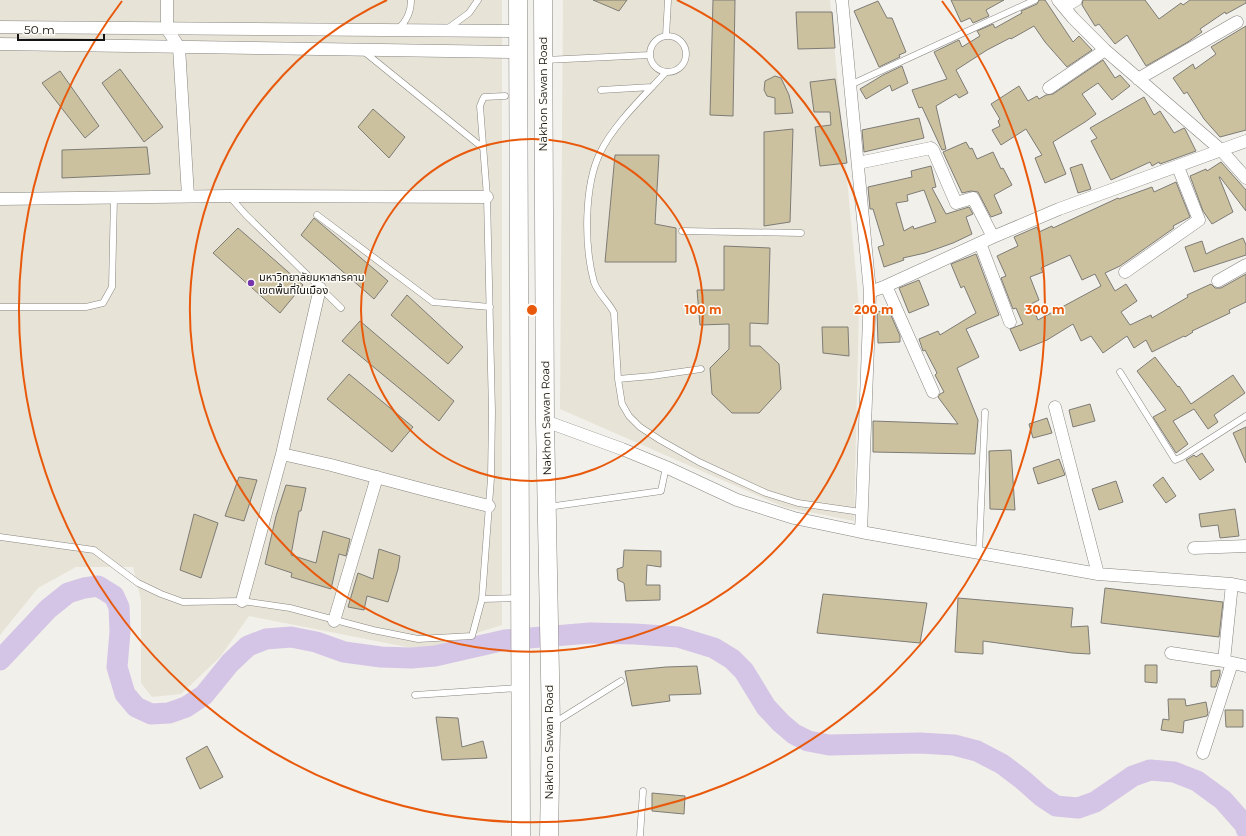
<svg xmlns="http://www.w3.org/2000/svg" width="1246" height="836" font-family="Montserrat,'Noto Sans Thai',sans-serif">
	<rect width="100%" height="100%" fill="#f2f0ea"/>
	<path fill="#e7e3d6" d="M 0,0 L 502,0 L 502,625 L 422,650 L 249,616 L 220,657 L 181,694 L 152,697 L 141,683 L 141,600 L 133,567 L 76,567 L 38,588 L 0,635 Z
		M 563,0 L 830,0 L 859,306 L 854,521 L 784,507 L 560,409 Z"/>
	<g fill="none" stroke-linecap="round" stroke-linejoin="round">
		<path stroke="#d4c5e6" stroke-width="21" d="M 0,660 L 48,609 L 68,593 L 84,588 L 98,586 L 114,596 L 119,607 L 120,632 L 117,667 L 125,694 L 136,707 L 151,714 L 169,713 L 186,707 L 204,695 L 230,663 L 248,646 L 266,639 L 291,637 L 316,642 L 344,652 L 381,657 L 411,658 L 435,656 L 505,640 L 590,633 L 635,634 L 678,637 L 714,648 L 732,659 L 744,671 L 766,707 L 781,723 L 794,734 L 808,741 L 829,745 L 920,743 L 954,745 L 977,751 L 1002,764 L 1023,780 L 1041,796 L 1056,806 L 1078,808 L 1095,802 L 1133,776 L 1150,770 L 1174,772 L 1197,781 L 1223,800 L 1245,825 L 1246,829"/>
	</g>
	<path fill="#ccc19f" stroke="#7d7b76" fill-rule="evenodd" d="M 593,0 L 627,0 L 619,11 Z
		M 713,0 L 735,0 L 733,116 L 710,115 Z
		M 951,0 L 1004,0 L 986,10 L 989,16 L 973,23 L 970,18 L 961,22 Z
		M 1039,0 L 1045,0 L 1073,42 L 1079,36 L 1092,50 L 1067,67 L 1045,42 L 1034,26 L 1011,39 L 1010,38 L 987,50 L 956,70 L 968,93 L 959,98 L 956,94 L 936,106 L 946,149 L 942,150 L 922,107 L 919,108 L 912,90 L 947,79 L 934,52 L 959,40 L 962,47 L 980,36 L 977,31 L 993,24 L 995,28 L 1022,13 L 1021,11 L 1037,4 Z
		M 1083,0 L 1145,0 L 1159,19 L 1181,3 L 1183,5 L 1190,0 L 1246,0 L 1246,3 L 1226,14 L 1225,12 L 1200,29 L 1202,32 L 1188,42 L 1146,66 L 1127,35 L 1115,44 L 1099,24 L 1095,26 L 1082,5 Z
		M 878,1 L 887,18 L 892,18 L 906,52 L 899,55 L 900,57 L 879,67 L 854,11 Z
		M 796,12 L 832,12 L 835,48 L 798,49 Z
		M 1246,26 L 1246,130 L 1220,137 L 1204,119 L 1187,92 L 1184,94 L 1173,78 L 1193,64 L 1195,69 L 1216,54 L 1211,47 Z
		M 1103,60 L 1115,78 L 1120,75 L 1130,86 L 1112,100 L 1098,83 L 1082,94 L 1096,114 L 1085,122 L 1053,142 L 1066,174 L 1045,183 L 1035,158 L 1042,155 L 1026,129 L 1001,145 L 992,130 L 1000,126 L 998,121 L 1000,119 L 991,104 L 1019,86 L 1028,101 L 1037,96 L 1039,99 L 1046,95 L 1053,94 Z
		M 902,66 L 908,83 L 892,91 L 890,85 L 866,99 L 860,89 L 883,75 Z
		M 120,69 L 163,127 L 144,142 L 102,83 Z
		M 60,71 L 99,126 L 85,138 L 42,83 Z
		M 775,76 L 781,78 L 789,95 L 793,113 L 775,114 L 775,98 L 767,96 L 764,90 L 765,81 Z
		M 835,79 L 847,163 L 820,166 L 815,127 L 831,125 L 830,112 L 814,112 L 810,82 Z
		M 1144,97 L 1154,115 L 1160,111 L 1174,133 L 1184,128 L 1185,129 L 1196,151 L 1160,164 L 1159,162 L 1152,166 L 1150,162 L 1111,180 L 1091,141 L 1097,138 L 1090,128 Z
		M 373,109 L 405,137 L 389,158 L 358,127 Z
		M 919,118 L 924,138 L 864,152 L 862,130 Z
		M 793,129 L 790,222 L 764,226 L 764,132 Z
		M 966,142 L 970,149 L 972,148 L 977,159 L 993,152 L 1001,169 L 1003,168 L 1012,185 L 994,195 L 1002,213 L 991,217 L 978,192 L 971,191 L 962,193 L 943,152 Z
		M 147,147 L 150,174 L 62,178 L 62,150 Z
		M 615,155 L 659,155 L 655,224 L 676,228 L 676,262 L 605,262 Z
		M 1221,162 L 1246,190 L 1246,211 L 1220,177 L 1219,177 L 1233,212 L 1212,224 L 1203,211 L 1190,176 L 1206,169 L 1207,171 Z
		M 1082,164 L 1091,189 L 1078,193 L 1070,168 Z
		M 931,166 L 936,187 L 932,188 L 946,214 L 969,207 L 973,214 L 966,217 L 972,234 L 953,243 L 925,253 L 903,258 L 904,260 L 884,267 L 878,247 L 884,245 L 873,209 L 870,209 L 868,187 L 912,177 L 911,171 ZM 924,190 L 936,222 L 914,229 L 913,226 L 904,231 L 896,203 L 908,201 L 907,195 Z
		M 1176,182 L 1190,217 L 1173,226 L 1174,228 L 1120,266 L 1105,273 L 1115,291 L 1126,284 L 1137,301 L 1121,312 L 1130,325 L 1151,315 L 1152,318 L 1188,297 L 1187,295 L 1211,284 L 1215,288 L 1221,288 L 1246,274 L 1246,302 L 1229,310 L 1230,313 L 1192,331 L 1193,332 L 1185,337 L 1184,336 L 1152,352 L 1146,340 L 1134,348 L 1127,336 L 1103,353 L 1091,336 L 1081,341 L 1073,324 L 1047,340 L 1020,351 L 1010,329 L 1023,324 L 1016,308 L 1013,309 L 1001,278 L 1006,276 L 997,256 L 1018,246 L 1014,237 L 1037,227 L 1039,232 L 1052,226 L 1053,228 L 1118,198 L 1119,199 L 1152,187 L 1154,192 ZM 1070,255 L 1082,280 L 1095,274 L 1101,286 L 1038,320 L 1031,304 L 1039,300 L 1030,277 L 1043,272 L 1041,268 Z
		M 314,218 L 388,281 L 374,299 L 301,235 Z
		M 238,228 L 303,285 L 280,313 L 213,253 Z
		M 1243,238 L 1246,245 L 1246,255 L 1194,272 L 1185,247 L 1202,241 L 1206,254 L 1218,248 Z
		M 724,246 L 770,248 L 768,324 L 750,323 L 750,346 L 760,346 L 779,364 L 781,389 L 759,413 L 732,413 L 712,394 L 710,368 L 729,349 L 729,324 L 700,325 L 697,290 L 724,290 Z
		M 976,254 L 999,315 L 966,329 L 979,357 L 957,368 L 978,420 L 975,454 L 873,452 L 873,421 L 958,424 L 938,397 L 940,394 L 944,392 L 935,375 L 937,373 L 925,350 L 923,351 L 919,339 L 938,331 L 940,335 L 976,313 L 964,286 L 961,288 L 951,264 Z
		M 919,280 L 929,305 L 909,313 L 899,288 Z
		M 407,295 L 463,347 L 448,364 L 391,315 Z
		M 877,311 L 890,313 L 900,336 L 900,342 L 878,343 Z
		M 360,321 L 454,401 L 439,421 L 342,341 Z
		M 822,327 L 848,327 L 849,356 L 823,353 Z
		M 1155,357 L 1178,387 L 1179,386 L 1191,404 L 1233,375 L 1245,393 L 1214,415 L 1218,422 L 1208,429 L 1194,409 L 1173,421 L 1188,444 L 1176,453 L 1153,417 L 1166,410 L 1137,371 Z
		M 349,374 L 413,427 L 392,452 L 327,399 Z
		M 1090,404 L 1095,421 L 1073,427 L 1069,410 Z
		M 1047,418 L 1052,433 L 1033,438 L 1029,424 Z
		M 1246,427 L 1246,463 L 1233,433 Z
		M 1011,450 L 1015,510 L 990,509 L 989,451 Z
		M 1202,453 L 1214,470 L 1200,480 L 1186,460 L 1194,455 L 1196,457 Z
		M 1059,459 L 1065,475 L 1038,484 L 1033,468 Z
		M 239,477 L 257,480 L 244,521 L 225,516 Z
		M 1163,477 L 1176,496 L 1166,503 L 1153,485 Z
		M 1116,481 L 1123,502 L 1099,510 L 1092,489 Z
		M 286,485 L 306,488 L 301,511 L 299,511 L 291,555 L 316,563 L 323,531 L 350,539 L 346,556 L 339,554 L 331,589 L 291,577 L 292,573 L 265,564 L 276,516 Z
		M 1235,509 L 1239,536 L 1220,538 L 1218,525 L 1201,527 L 1199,514 Z
		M 194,514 L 218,523 L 201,578 L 180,570 Z
		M 379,549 L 400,556 L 398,569 L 388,602 L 367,596 L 364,610 L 348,607 L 358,573 L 373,579 Z
		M 624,550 L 661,551 L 661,567 L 647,565 L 646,585 L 660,585 L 660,600 L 626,601 L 624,583 L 618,580 L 617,569 L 623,567 Z
		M 1105,588 L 1223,602 L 1219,637 L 1101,623 Z
		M 823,594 L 927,603 L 920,643 L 817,633 Z
		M 958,598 L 1073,608 L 1071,627 L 1088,626 L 1090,654 L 1072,653 L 983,641 L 983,654 L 955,652 Z
		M 1145,665 L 1157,665 L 1157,683 L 1145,682 Z
		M 697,666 L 701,694 L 669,695 L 670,701 L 632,706 L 625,671 L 666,667 Z
		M 1220,670 L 1220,675 L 1216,687 L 1211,687 L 1211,671 Z
		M 1168,699 L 1185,699 L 1186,706 L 1206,702 L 1208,713 L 1207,716 L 1184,721 L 1183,733 L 1161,730 L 1163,719 L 1169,720 Z
		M 1225,710 L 1243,710 L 1243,727 L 1226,727 Z
		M 436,717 L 458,718 L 462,747 L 483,741 L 487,758 L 442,760 Z
		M 207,746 L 223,777 L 200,789 L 186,758 Z
		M 652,793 L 685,796 L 684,814 L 652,811 Z"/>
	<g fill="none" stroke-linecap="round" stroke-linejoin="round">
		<g stroke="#888681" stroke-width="7">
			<path id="service" d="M 398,29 C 407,21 411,12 411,0
				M 447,29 L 469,13 L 478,0
				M 666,36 L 668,0
				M650 54a18 18 0 1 1 36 0a18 18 0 1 1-36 0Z
				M 362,50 L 483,148
				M 545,60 L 650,55
				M 666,72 C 645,95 613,125 600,153 C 584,186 584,246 594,282 C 598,294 609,302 614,313 L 618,379 L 622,404 L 629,416 L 640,427 L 660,440 L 699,462 L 766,493 L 798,503 L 861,512
				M 850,85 L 1035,0
				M 601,90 L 652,87
				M 230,197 L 246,215 L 341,308
				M 317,215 L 433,302 L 490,307
				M 682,231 L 801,233
				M 0,307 L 86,307 L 103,303 L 112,287 L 114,197
				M 1120,372 L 1175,460 L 1182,457 L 1246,416
				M 618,379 L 652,376 L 701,369
				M 548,507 L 661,491 L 666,467
				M 0,537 L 94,550 L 138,583 L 161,594 L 183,602 L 242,601 L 290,608 L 373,630 L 418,639 L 472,636 L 482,599 L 518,598
				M 979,553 L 985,412
				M 482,599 L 491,478 L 492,412 L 487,197 L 480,106 L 482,101 L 484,97 L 505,96
				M 415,695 L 519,688
				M 554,723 L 621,681
				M 640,836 L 643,791"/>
		</g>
		<g stroke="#888681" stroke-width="13">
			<path id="minor" d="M 167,0 L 167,29 L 179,47 L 188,196
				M 842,0 L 870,292 L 886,286 L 993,237 L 1059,209 L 1246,141
				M 1058,0 L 1073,18 L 1105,50 L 1221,150 L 1246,178
				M 1064,7 L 1076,0
				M 0,27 L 518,31
				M 0,44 L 518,52
				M 1138,79 L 1237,22
				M 1049,88 L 1105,50
				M 858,163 L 931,148 L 933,150 L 956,203 L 973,198 L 993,237
				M 0,199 L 229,196 L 487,197
				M 980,243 L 1010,322
				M 1125,272 L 1199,220 L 1178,167
				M 1218,281 L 1246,265
				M 886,286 L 933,392
				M 1055,407 L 1098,574
				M 545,421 L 622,449 L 666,467 L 737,500 L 794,518 L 861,532 L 1098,574 L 1232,584 L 1246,587
				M 282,454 L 320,288
				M 861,532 L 870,292
				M 1194,548 L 1246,546
				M 242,601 L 282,454 L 331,465 L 425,490 L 489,506
				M 334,621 L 377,477
				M 1171,653 L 1224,661 L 1246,666
				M 1224,661 L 1232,584
				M 1203,753 L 1232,663"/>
		</g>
		<g stroke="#888681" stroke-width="19">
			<path id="primary" d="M 518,0 L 521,836
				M 543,0 L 545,421 L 551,725 L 549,836"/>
		</g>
		<use href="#service" stroke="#fff" stroke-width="6"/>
		<use href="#minor" stroke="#fff" stroke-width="12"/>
		<use href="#primary" stroke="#fff" stroke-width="18"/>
	</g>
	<g fill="none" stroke="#e8590c" stroke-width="2">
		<circle cx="532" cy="310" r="171"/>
		<path d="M677 0A342 342 0 1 1 387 0"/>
		<path d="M942 1A513 513 0 1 1 122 1"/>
	</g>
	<circle fill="#7636ab" stroke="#fffdf8" stroke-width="1.5" cx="251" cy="283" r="4"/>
	<g text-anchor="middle" stroke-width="3" stroke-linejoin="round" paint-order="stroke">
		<g font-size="11" fill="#141311" stroke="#fffdf8">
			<text transform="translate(543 94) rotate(-90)" y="4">Nakhon Sawan Road</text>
			<text transform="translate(546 418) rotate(-91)" y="4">Nakhon Sawan Road</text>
			<text transform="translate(549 742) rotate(-90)" y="4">Nakhon Sawan Road</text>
		</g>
		<g font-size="11" fill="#141311" stroke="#fffdf8" text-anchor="start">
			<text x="259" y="281">มหาวิทยาลัยมหาสารคาม<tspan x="259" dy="13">เขตพื้นที่ในเมือง</tspan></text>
		</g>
	</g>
	<circle cx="532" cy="310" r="6" fill="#e8590c" stroke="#fffdf8" stroke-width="2"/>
	<g font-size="12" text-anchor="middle" font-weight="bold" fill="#e8590c" stroke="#fffdf8" stroke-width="3" stroke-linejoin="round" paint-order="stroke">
		<text x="703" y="314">100 m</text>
		<text x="874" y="314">200 m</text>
		<text x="1045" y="314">300 m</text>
	</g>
	<path d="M18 34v6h86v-6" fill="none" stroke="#141311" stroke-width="2"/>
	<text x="24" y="34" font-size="12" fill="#141311" stroke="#fffdf8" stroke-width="3" paint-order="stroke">50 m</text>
</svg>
